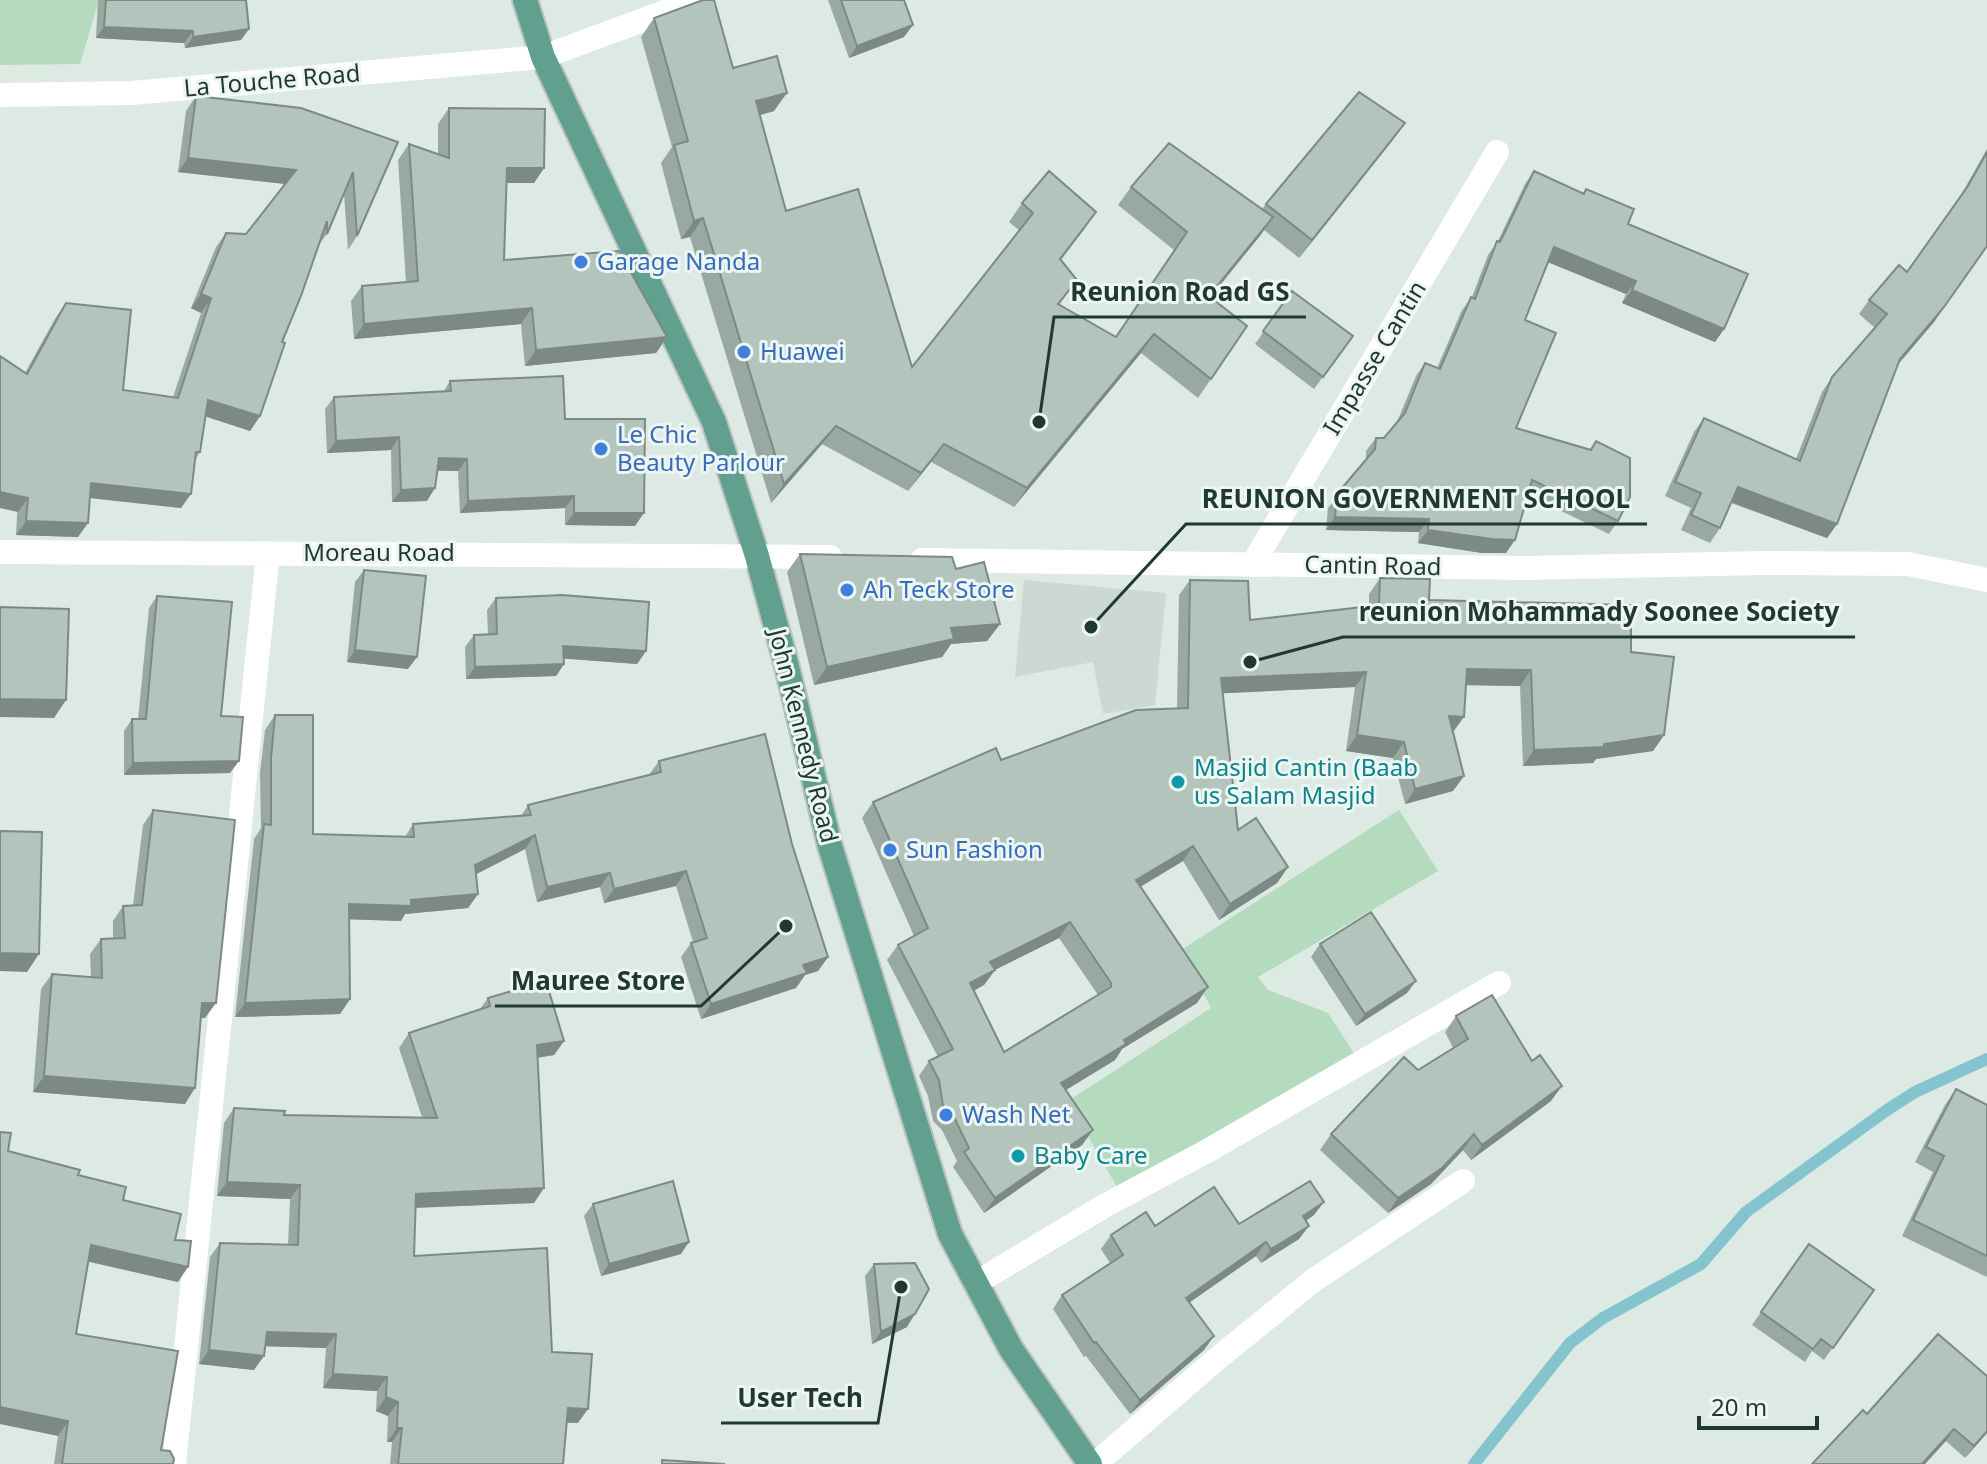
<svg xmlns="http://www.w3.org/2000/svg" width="1987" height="1464" font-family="'Noto Sans',sans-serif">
	<rect width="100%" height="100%" fill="#dde9e3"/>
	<path fill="#cbd9d2" d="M 1024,580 L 1166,593 L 1155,705 L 1103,714 L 1093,662 L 1015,677 Z"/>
	<path fill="#b5dbbf" d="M 0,0 L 99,0 L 80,64 L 0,65 Z
		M 1399,810 L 1438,871 L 1258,977 L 1268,990 L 1328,1013 L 1355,1055 L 1122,1196 L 1068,1101 L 1211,1008 L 1181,950 Z"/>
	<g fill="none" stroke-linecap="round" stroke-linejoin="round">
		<path stroke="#84c4cf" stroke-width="12" d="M 1474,1464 L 1570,1343 L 1603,1318 L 1701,1264 L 1746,1212 L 1887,1110 L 1915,1092 L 1987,1059"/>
		<g stroke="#bcc3c1" stroke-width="28">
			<path id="major" d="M 525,0 L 543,57 L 714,422 L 757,556 L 786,663 L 830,846 L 950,1234 L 1011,1349 L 1090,1464"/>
		</g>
		<path stroke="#fff" stroke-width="24" d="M 0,95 L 132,93 L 543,57 L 697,0
			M 0,552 L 830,557
			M 922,560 L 1526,568 L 1765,563 L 1908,564 L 1987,580
			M 1252,565 L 1497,152
			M 976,1283 L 1106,1205 L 1209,1150 L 1499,983
			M 174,1464 L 268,553
			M 1095,1464 L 1218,1358 L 1314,1280 L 1463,1181"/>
		<use href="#major" stroke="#619f8e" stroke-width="24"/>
	</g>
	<path fill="#99a9a2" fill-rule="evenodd" d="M 98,0 L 246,0 L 241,40 L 185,48 L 184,43 L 96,38 Z
		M 828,0 L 904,0 L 904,37 L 849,58 Z
		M 654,18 L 733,68 L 774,111 L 760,115 L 786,211 L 912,367 L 1019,230 L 1009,222 L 1022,203 L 1096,212 L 1061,260 L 1077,280 L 1059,305 L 1116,337 L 1174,250 L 1118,205 L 1131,187 L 1262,209 L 1266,204 L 1392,141 L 1299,258 L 1264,230 L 1211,297 L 1247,326 L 1198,398 L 1141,353 L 1014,507 L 931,462 L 908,491 L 822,444 L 771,503 L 690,237 L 681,239 L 661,163 L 672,147 L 641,37 Z
		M 196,96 L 398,142 L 357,236 L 348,250 L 344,194 L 327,234 L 317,247 L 282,342 L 260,416 L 250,431 L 206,416 L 200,452 L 195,460 L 181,508 L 90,498 L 78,537 L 16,535 L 25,373 L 56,317 L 66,303 L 123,390 L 173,397 L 201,313 L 191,308 L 216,247 L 226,233 L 246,234 L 285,184 L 178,172 L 186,111 Z
		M 449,108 L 544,168 L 534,183 L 507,183 L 504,260 L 667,337 L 656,353 L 525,366 L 521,324 L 354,339 L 351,301 L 362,286 L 406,282 L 398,160 L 409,144 L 438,154 L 438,124 Z
		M 1987,149 L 1987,248 L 1986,247 L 1934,322 L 1898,364 L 1837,524 L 1827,538 L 1731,503 L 1720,528 L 1710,543 L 1681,530 L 1691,508 L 1665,496 L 1694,432 L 1704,418 L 1796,459 L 1822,392 L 1832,377 L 1875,328 L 1859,314 L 1869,300 L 1907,272 L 1958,200 Z
		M 1534,171 L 1583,194 L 1586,189 L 1628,224 L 1724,329 L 1715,342 L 1622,303 L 1626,294 L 1548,262 L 1525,320 L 1516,428 L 1590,449 L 1596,441 L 1618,521 L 1609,534 L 1528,495 L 1506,553 L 1482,553 L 1418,543 L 1419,532 L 1326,530 L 1328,508 L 1366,460 L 1366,451 L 1376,438 L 1384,438 L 1397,422 L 1416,376 L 1425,363 L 1437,368 L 1462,310 L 1472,297 L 1488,255 L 1498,241 L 1525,184 Z
		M 1292,291 L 1353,336 L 1314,389 L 1255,344 Z
		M 450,381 L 565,419 L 635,526 L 565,525 L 565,508 L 460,513 L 458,471 L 437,471 L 427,501 L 392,502 L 391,450 L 327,453 L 325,409 L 334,397 L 444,391 Z
		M 800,554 L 956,569 L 1000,624 L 987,641 L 951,644 L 942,657 L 814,685 L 787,572 Z
		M 364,570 L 408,669 L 347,662 L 355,582 Z
		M 1380,578 L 1429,600 L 1631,652 L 1664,735 L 1653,751 L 1596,759 L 1593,763 L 1523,766 L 1520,686 L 1466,685 L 1453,732 L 1464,776 L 1453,791 L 1405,804 L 1393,758 L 1346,751 L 1355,687 L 1222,693 L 1238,830 L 1288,867 L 1277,883 L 1219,920 L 1183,861 L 1140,887 L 1197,1003 L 1122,1049 L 1115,1060 L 1066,1090 L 1093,1130 L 1082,1145 L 984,1213 L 953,1167 L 957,1161 L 942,1130 L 933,1121 L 928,1096 L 919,1076 L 929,1061 L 938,1057 L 887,960 L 898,945 L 914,936 L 862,818 L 873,802 L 1001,760 L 1177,709 L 1179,595 L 1190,580 L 1250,620 L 1369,606 L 1369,594 ZM 1059,938 L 1098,995 L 1004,1052 L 974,991 L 984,985 L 995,970 Z
		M 157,596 L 230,773 L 124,775 L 124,731 L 132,719 L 138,719 L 149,608 Z
		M 496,598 L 646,651 L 637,664 L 564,658 L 564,664 L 556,676 L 466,679 L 465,647 L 474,635 L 488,634 L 487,610 Z
		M 275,715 L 313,834 L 405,837 L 413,824 L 521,816 L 528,805 L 649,775 L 659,761 L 792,844 L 828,957 L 818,971 L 805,975 L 796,988 L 701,1019 L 681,957 L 691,943 L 693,942 L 676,886 L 604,903 L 600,887 L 537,902 L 525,849 L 476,874 L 478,894 L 468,908 L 405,914 L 401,921 L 349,919 L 350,999 L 340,1014 L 235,1017 L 254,839 L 261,828 L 260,773 L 265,730 Z
		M 153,810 L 205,1018 L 201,1018 L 185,1104 L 33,1092 L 41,989 L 52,974 L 91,977 L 90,954 L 101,939 L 113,939 L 113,921 L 123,906 L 133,905 L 143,825 Z
		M 1320,944 L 1407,993 L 1356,1026 L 1311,957 Z
		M 488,998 L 564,1041 L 554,1055 L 538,1058 L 534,1203 L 415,1208 L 414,1256 L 552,1352 L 578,1423 L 567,1423 L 563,1464 L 390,1464 L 392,1442 L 387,1442 L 388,1416 L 376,1411 L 377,1391 L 323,1388 L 326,1348 L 265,1346 L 254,1370 L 199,1364 L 210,1257 L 220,1243 L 288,1245 L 290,1199 L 217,1196 L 224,1123 L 234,1108 L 284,1115 L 422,1117 L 399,1048 L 409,1033 L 480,1009 Z
		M 1456,1016 L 1551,1101 L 1471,1160 L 1463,1150 L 1431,1184 L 1388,1213 L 1320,1150 L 1331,1134 L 1418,1070 L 1453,1048 L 1445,1032 Z
		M 1956,1089 L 1987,1105 L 1987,1277 L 1902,1236 L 1933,1172 L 1915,1162 L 1945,1105 Z
		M 8,1151 L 78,1175 L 123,1200 L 175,1240 L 178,1282 L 89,1261 L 76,1334 L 161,1450 L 173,1464 L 54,1464 L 58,1436 Z
		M 593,1204 L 681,1254 L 601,1276 L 584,1216 Z
		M 1314,1215 L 1306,1221 L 1299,1239 L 1261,1263 L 1256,1256 L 1189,1302 L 1204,1350 L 1130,1414 L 1086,1356 L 1084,1357 L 1053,1309 L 1062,1295 L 1110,1263 L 1101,1249 L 1111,1235 L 1155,1226 L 1239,1224 Z
		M 1809,1244 L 1874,1290 L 1824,1360 L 1812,1351 L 1805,1362 L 1752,1325 Z
		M 874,1264 L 907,1327 L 872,1344 L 865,1276 Z
		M 1987,1376 L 1987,1433 L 1965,1458 L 1946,1441 L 1867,1414 Z"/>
	<path fill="#7d8984" d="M 913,25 L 904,37 L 849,58 L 857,46 Z
		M 104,27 L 193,31 L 184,43 L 96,38 Z
		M 249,29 L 241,40 L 185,48 L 193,37 Z
		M 787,93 L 774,111 L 743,120 L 756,101 Z
		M 1405,123 L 1392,141 L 1299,258 L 1312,240 Z
		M 188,158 L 296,170 L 286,184 L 178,172 Z
		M 507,168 L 544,168 L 534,183 L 496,183 Z
		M 1096,212 L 1083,231 L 1047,277 L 1060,259 Z
		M 1273,217 L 1260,236 L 1196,314 L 1209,296 Z
		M 703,218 L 690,237 L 681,239 L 694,221 Z
		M 1554,247 L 1636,281 L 1626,294 L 1545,261 Z
		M 1632,290 L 1724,329 L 1715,342 L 1622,303 Z
		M 201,294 L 211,298 L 201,313 L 191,308 Z
		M 1944,307 L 1934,322 L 1890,374 L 1900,359 Z
		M 532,308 L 521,324 L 354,339 L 364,324 Z
		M 1154,334 L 1141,353 L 1014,507 L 1027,488 Z
		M 667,337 L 656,353 L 525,366 L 536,350 Z
		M 208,400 L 260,416 L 250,431 L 198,414 Z
		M 836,426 L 822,444 L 771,503 L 784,484 Z
		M 399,437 L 391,450 L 327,453 L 336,441 Z
		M 944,444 L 931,462 L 908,491 L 921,473 Z
		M 439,458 L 467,459 L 458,471 L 430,470 Z
		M 91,483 L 191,494 L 181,508 L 81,497 Z
		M 1738,487 L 1837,524 L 1827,538 L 1728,501 Z
		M 435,488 L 427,501 L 392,502 L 401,490 Z
		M 0,492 L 28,498 L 18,512 L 0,508 Z
		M 574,496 L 565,508 L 460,513 L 468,501 Z
		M 574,513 L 644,513 L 635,526 L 565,525 Z
		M 1335,517 L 1429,519 L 1419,532 L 1326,530 Z
		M 26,521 L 88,523 L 78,537 L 16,535 Z
		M 1428,530 L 1515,540 L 1506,553 L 1482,553 L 1418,543 Z
		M 1000,624 L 987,641 L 951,644 L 942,657 L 814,685 L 827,667 L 951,628 Z
		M 563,646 L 646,651 L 637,664 L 555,658 Z
		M 355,650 L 417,657 L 408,669 L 347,662 Z
		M 564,664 L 556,676 L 466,679 L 475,667 Z
		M 1467,669 L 1531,670 L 1520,686 L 1456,685 Z
		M 1366,672 L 1355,687 L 1210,694 L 1221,678 Z
		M 0,699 L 66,700 L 54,718 L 0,717 Z
		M 1449,716 L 1464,717 L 1453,732 Z
		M 1357,735 L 1404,742 L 1393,758 L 1346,751 Z
		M 1664,735 L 1653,751 L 1596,759 L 1593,763 L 1523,766 L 1534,750 L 1604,744 Z
		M 239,761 L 230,773 L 124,775 L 133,763 Z
		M 1464,776 L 1453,791 L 1405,804 L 1415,789 Z
		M 535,835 L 525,849 L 465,880 L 475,865 Z
		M 1193,846 L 1183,861 L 1125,896 L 1136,880 Z
		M 1288,867 L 1277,883 L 1219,920 L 1230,904 Z
		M 686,871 L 676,886 L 604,903 L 614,889 Z
		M 610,873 L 600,887 L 537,902 L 547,887 Z
		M 478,894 L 468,908 L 405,914 L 401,921 L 339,919 L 349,904 Z
		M 1070,922 L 1059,938 L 980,977 L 990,962 Z
		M 0,953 L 39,954 L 27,972 L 0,971 Z
		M 828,957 L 818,971 L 805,975 L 796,988 L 701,1019 L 711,1004 L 803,965 Z
		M 995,970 L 984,985 L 959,998 L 970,983 Z
		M 1416,981 L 1407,993 L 1356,1026 L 1365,1014 Z
		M 1208,987 L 1197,1003 L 1122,1049 L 1115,1060 L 1051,1099 L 1061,1083 L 1124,1040 Z
		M 350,999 L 340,1014 L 235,1017 L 245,1003 Z
		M 202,1003 L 216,1003 L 205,1018 L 192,1018 Z
		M 564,1041 L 554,1055 L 527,1059 L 537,1045 Z
		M 44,1076 L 195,1088 L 185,1104 L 33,1092 Z
		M 1562,1086 L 1551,1101 L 1471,1160 L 1482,1145 Z
		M 1093,1130 L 1082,1145 L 984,1213 L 995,1198 Z
		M 1474,1134 L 1463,1150 L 1431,1184 L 1388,1213 L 1398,1198 Z
		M 227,1182 L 300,1185 L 290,1199 L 217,1196 Z
		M 544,1188 L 534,1203 L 406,1208 L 416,1194 Z
		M 1324,1202 L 1314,1215 L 1293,1230 L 1303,1216 Z
		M 1309,1226 L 1299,1239 L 1261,1263 L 1271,1249 Z
		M 689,1242 L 681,1254 L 601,1276 L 609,1264 Z
		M 1266,1242 L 1256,1256 L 1176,1312 L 1186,1298 Z
		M 91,1245 L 188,1267 L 178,1282 L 81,1260 Z
		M 915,1314 L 907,1327 L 872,1344 L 881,1332 Z
		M 267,1332 L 336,1334 L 326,1348 L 257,1346 Z
		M 1214,1336 L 1204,1350 L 1130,1414 L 1140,1400 Z
		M 209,1350 L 264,1356 L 254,1370 L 199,1364 Z
		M 333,1374 L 387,1377 L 377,1391 L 323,1388 Z
		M 386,1397 L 398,1402 L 388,1416 L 376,1411 Z
		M 0,1407 L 68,1421 L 58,1436 L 0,1424 Z
		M 568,1408 L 588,1409 L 578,1423 L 558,1422 Z
		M 397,1428 L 402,1428 L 392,1442 L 387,1442 Z
		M 1954,1429 L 1946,1441 L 1925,1464 L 1922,1464 Z
		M 1987,1431 L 1987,1433 L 1965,1458 L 1974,1446 Z"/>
	<path fill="#b2c4bc" stroke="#7d8984" stroke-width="2" fill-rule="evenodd" d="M 106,0 L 246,0 L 249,29 L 193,37 L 193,31 L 104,27 Z
		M 703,0 L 714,0 L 733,68 L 777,56 L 787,93 L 756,101 L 786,211 L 858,189 L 912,367 L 1033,213 L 1022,203 L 1049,171 L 1096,212 L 1060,259 L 1077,280 L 1058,304 L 1116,337 L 1187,232 L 1131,187 L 1169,143 L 1273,217 L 1209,296 L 1247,326 L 1211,379 L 1154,334 L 1027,488 L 944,444 L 921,473 L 836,426 L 784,484 L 703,218 L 694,221 L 674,145 L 688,141 L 654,18 Z
		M 841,0 L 904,0 L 913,25 L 857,46 Z
		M 1359,92 L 1405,123 L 1312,240 L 1266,204 Z
		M 196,96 L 301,108 L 398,142 L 357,236 L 353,172 L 327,234 L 327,221 L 301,296 L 282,342 L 285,343 L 260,416 L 208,400 L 200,452 L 196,452 L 191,494 L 91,483 L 88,523 L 26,521 L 28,498 L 0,492 L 0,356 L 27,374 L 66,303 L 131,310 L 123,390 L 178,398 L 211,298 L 201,294 L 226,233 L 246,234 L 296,170 L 188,158 Z
		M 449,108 L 545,109 L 544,168 L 507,168 L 504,260 L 619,251 L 667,337 L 536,350 L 532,308 L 364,324 L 362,286 L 418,281 L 409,144 L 449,158 Z
		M 1987,152 L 1987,246 L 1944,307 L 1900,359 L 1837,524 L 1738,487 L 1720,528 L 1691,515 L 1701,493 L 1675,482 L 1704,418 L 1800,461 L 1832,377 L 1887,314 L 1869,300 L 1899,265 L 1907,272 L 1968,186 Z
		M 1534,171 L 1584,194 L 1586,189 L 1634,209 L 1628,224 L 1748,274 L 1724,329 L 1632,290 L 1636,281 L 1554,247 L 1525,320 L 1556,333 L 1516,428 L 1591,450 L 1596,441 L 1630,458 L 1630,497 L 1618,521 L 1532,480 L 1515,540 L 1492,539 L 1428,530 L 1429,519 L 1335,517 L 1337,494 L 1375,449 L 1376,438 L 1384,438 L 1405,413 L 1425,363 L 1440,369 L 1471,297 L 1475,299 L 1497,241 L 1500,242 Z
		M 1292,291 L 1353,336 L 1323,377 L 1263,331 Z
		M 563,376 L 565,419 L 645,419 L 644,513 L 574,513 L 574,496 L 468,501 L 467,459 L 439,458 L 435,488 L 401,490 L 399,437 L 336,441 L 334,397 L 451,391 L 450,381 Z
		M 800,554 L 952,557 L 956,569 L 984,562 L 1000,624 L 951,628 L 954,639 L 827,667 Z
		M 364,570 L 426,576 L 417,657 L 355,650 Z
		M 1380,578 L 1430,579 L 1429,600 L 1631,605 L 1631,652 L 1674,657 L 1664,735 L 1604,744 L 1604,747 L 1534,750 L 1531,670 L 1467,669 L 1464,717 L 1449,716 L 1464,776 L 1415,789 L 1404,742 L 1357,735 L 1366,672 L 1221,678 L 1238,830 L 1256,818 L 1288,867 L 1230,904 L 1193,846 L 1136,880 L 1208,987 L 1124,1040 L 1126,1044 L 1061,1083 L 1093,1130 L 995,1198 L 964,1152 L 969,1148 L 953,1115 L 943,1106 L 939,1080 L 929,1061 L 953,1049 L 898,945 L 928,928 L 873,802 L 996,748 L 1001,760 L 1136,710 L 1188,708 L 1190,580 L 1248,581 L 1250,620 L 1379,605 ZM 1070,922 L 1111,983 L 1111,987 L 1004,1052 L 970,983 L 995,970 L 990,962 Z
		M 562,595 L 649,602 L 646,651 L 563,646 L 564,664 L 475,667 L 474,635 L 497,634 L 496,598 Z
		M 157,596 L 232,602 L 221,716 L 243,717 L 239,761 L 133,763 L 132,719 L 146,719 Z
		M 0,607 L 69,609 L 66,700 L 0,699 Z
		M 275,715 L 313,715 L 313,834 L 414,837 L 413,824 L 531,815 L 528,805 L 661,772 L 659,761 L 765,734 L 792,844 L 828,957 L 803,965 L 807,973 L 711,1004 L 691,943 L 707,938 L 686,871 L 614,889 L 610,873 L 547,887 L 535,835 L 475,865 L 478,894 L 411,900 L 411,906 L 349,904 L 350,999 L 245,1003 L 264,824 L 271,825 L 271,758 Z
		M 153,810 L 235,820 L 216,1003 L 202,1003 L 195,1088 L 44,1076 L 52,974 L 102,978 L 101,939 L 125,938 L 123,906 L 142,905 Z
		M 0,831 L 42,832 L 39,954 L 0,953 Z
		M 1371,912 L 1416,981 L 1365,1014 L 1320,944 Z
		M 546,981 L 564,1041 L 537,1045 L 544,1188 L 416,1194 L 414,1256 L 547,1248 L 552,1352 L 592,1354 L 588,1409 L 568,1408 L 563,1464 L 398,1464 L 402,1428 L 397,1428 L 398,1402 L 386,1397 L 387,1377 L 333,1374 L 336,1334 L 267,1332 L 264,1356 L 209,1350 L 220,1243 L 298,1245 L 300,1185 L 227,1182 L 234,1108 L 285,1111 L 284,1115 L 437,1118 L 409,1033 L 490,1006 L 488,998 Z
		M 1492,995 L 1532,1061 L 1540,1055 L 1562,1086 L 1482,1145 L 1474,1134 L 1442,1168 L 1398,1198 L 1331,1134 L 1404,1057 L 1418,1070 L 1468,1039 L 1456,1016 Z
		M 1956,1089 L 1987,1105 L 1987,1256 L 1913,1220 L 1944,1156 L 1926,1147 Z
		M 0,1132 L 11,1133 L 8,1151 L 80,1170 L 78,1175 L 126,1187 L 123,1200 L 181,1214 L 175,1240 L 191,1241 L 188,1267 L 91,1245 L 76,1334 L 178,1351 L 161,1450 L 170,1451 L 174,1459 L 173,1464 L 62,1464 L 68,1421 L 0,1407 Z
		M 673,1181 L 689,1242 L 609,1264 L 593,1204 Z
		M 1310,1181 L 1324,1202 L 1303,1216 L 1309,1226 L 1271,1249 L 1266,1242 L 1186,1298 L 1214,1336 L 1140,1400 L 1096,1342 L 1094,1343 L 1062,1295 L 1123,1255 L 1111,1235 L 1146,1212 L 1155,1226 L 1214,1187 L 1239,1224 Z
		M 1809,1244 L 1874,1290 L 1833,1348 L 1821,1339 L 1813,1349 L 1761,1312 Z
		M 915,1263 L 929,1289 L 915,1314 L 881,1332 L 874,1264 Z
		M 1938,1334 L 1987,1376 L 1987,1431 L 1974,1446 L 1954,1429 L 1922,1464 L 1812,1464 L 1863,1410 L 1867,1414 Z
		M 662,1460 L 725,1464 L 662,1464 Z"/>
	<g fill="#3f7fe0" stroke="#edf6f1" stroke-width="3">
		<circle cx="581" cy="262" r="8"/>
		<circle cx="744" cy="352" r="8"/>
		<circle cx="601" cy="449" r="8"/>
		<circle cx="847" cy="590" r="8"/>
		<circle cx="890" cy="850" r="8"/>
		<circle cx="946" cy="1115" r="8"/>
	</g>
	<g fill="#0f9aa8" stroke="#edf6f1" stroke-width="3">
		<circle cx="1178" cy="782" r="8"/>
		<circle cx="1018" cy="1156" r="8"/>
	</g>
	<g text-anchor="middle" stroke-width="6" stroke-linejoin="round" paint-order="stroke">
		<g font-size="24" fill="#1f3831" stroke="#edf6f1">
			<text transform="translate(272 81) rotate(-5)" y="8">La Touche Road</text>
			<text transform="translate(1375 358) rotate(-59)" y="8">Impasse Cantin</text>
			<text x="379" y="561">Moreau Road</text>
			<text transform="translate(1373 566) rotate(1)" y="8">Cantin Road</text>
			<text transform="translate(803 736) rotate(76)" y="8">John Kennedy Road</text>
		</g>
		<g font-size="24" fill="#366cbe" stroke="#edf6f1" text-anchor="start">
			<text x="597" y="270">Garage Nanda</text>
			<text x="760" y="360">Huawei</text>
			<text x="617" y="443">Le Chic<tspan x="617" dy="28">Beauty Parlour</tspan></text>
			<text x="863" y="598">Ah Teck Store</text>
			<text x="906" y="858">Sun Fashion</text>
			<text x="962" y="1123">Wash Net</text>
		</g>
		<g font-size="24" fill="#0d838f" stroke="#edf6f1" text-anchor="start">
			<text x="1194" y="776">Masjid Cantin (Baab<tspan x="1194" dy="28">us Salam Masjid</tspan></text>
			<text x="1034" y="1164">Baby Care</text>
		</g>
	</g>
	<path fill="none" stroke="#1f3831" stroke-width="3" d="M1039 422L1054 317H1306M1091 627L1186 524H1647M1250 662L1343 637H1855M786 926L701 1006H495M901 1287L878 1423H721"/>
	<g fill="#1f3831" stroke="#edf6f1" stroke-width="3">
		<circle cx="1039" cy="422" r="8"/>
		<circle cx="1091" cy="627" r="8"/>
		<circle cx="1250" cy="662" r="8"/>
		<circle cx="786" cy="926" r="8"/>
		<circle cx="901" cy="1287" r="8"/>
	</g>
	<g font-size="26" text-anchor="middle" font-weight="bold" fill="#1f3831" stroke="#edf6f1" stroke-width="6" stroke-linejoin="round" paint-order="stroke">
		<text x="1180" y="301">Reunion Road GS</text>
		<text x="1416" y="508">REUNION GOVERNMENT SCHOOL</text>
		<text x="1599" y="621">reunion Mohammady Soonee Society</text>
		<text x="598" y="990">Mauree Store</text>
		<text x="800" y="1407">User Tech</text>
	</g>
	<path d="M1699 1416v12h118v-12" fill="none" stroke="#1f3831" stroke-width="4"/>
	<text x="1711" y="1416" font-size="24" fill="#1f3831" stroke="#edf6f1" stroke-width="6" paint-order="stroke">20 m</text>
</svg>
